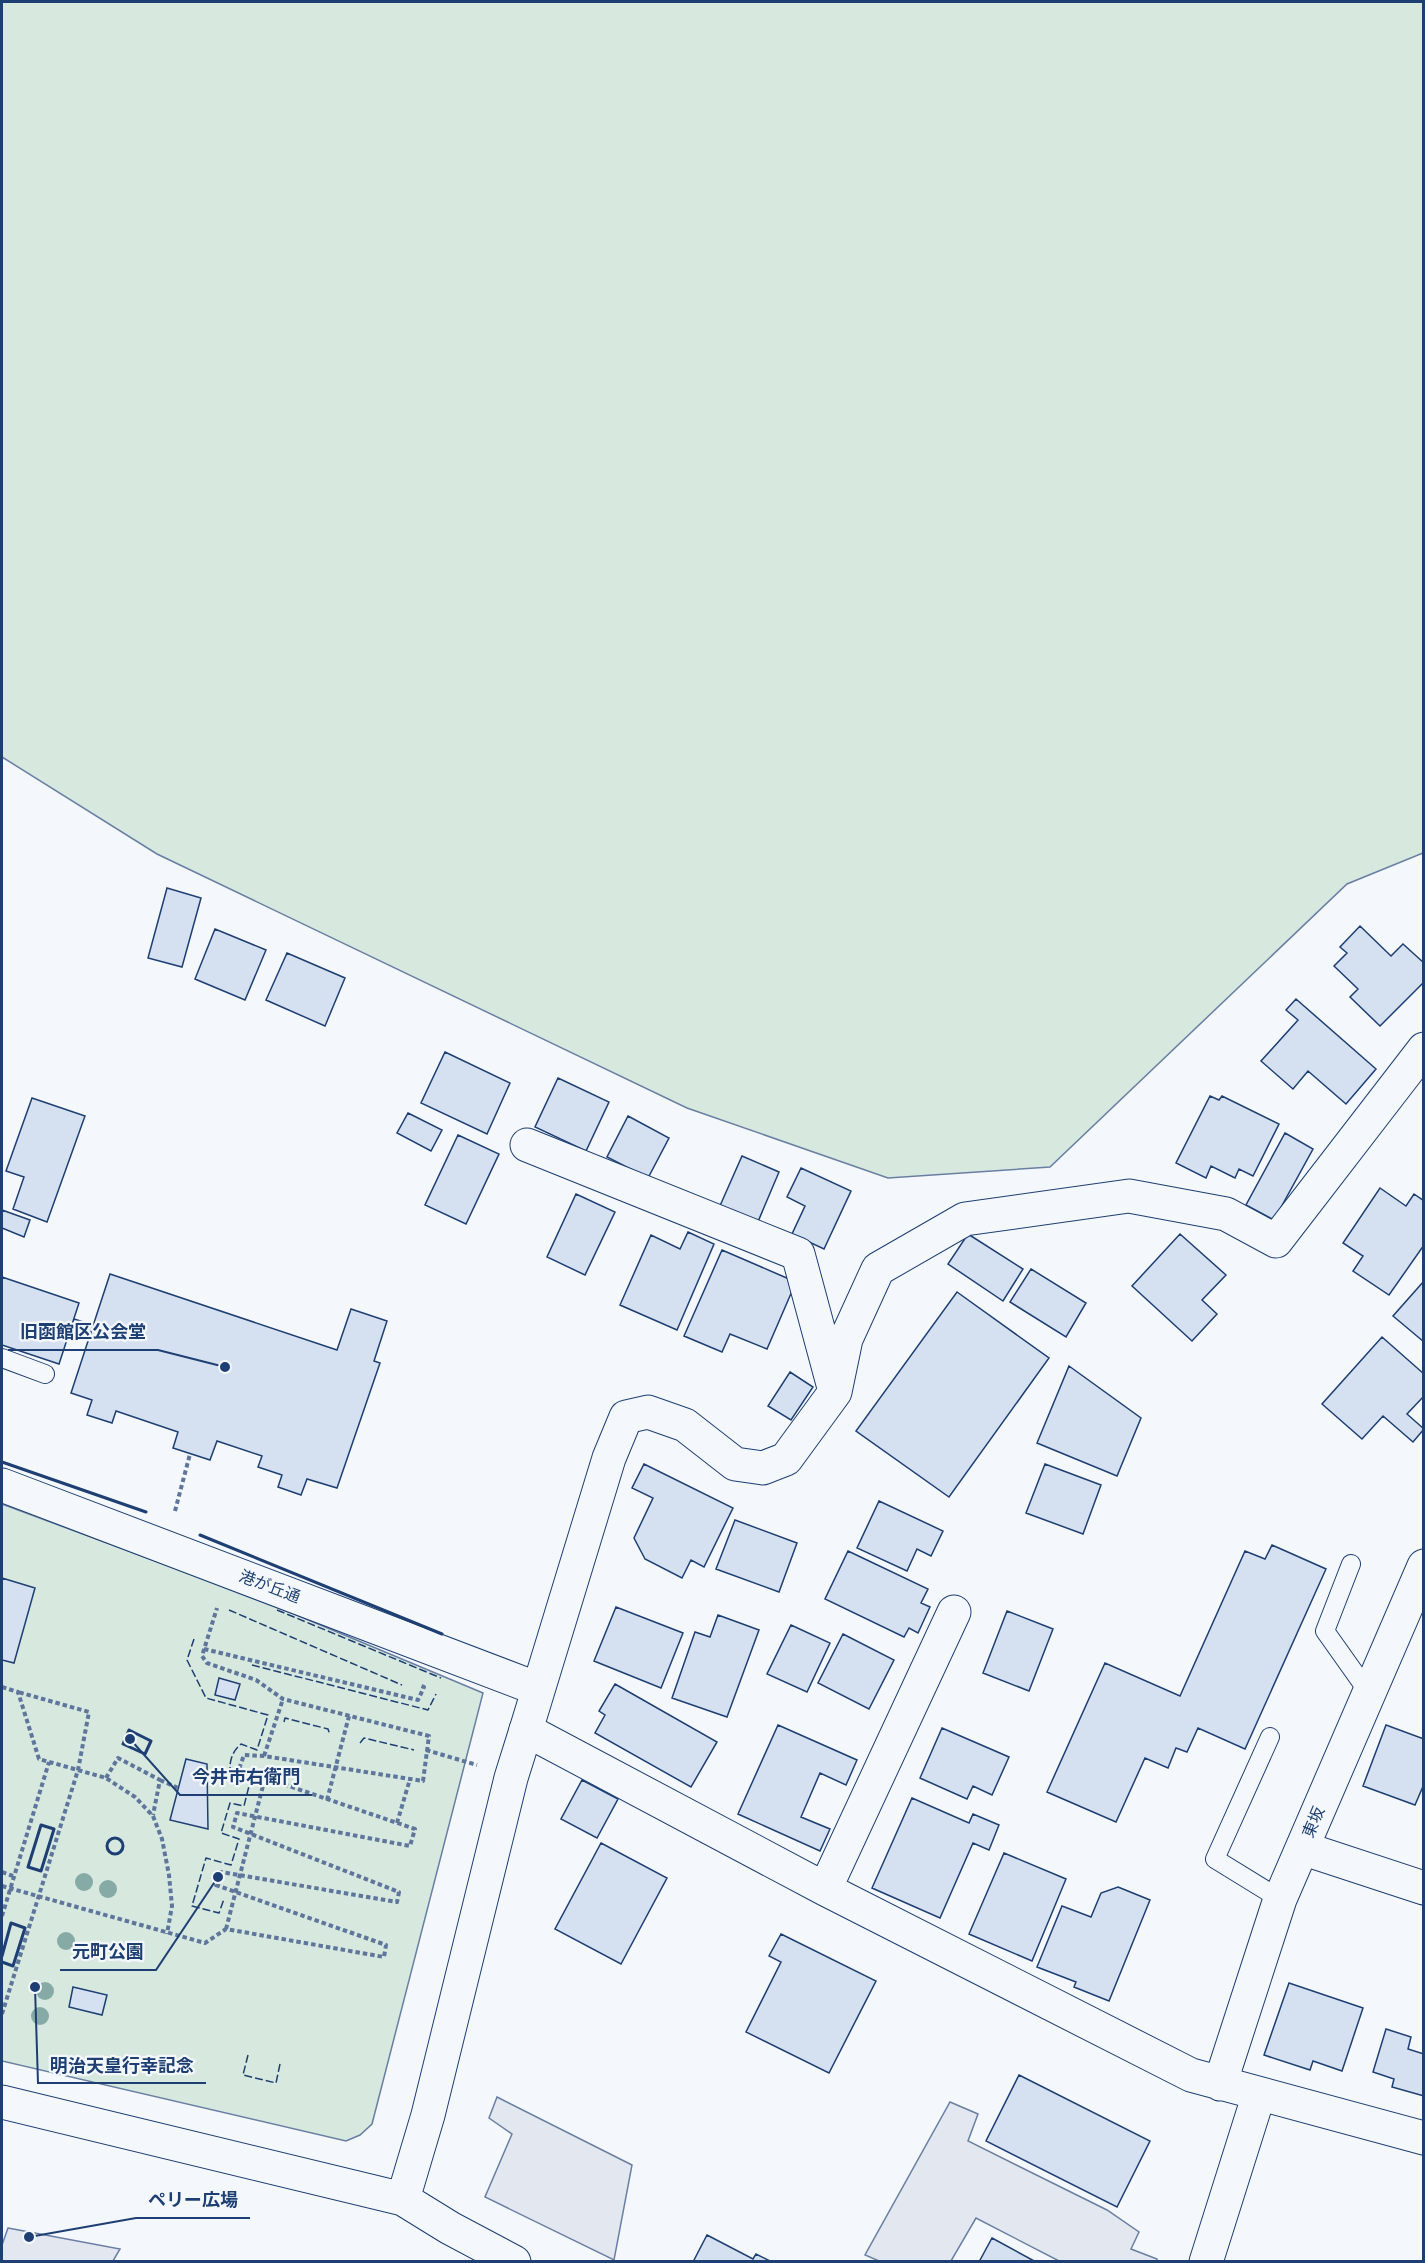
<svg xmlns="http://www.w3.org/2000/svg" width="1425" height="2263" font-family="'DM Sans','Noto Sans JP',sans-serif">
	<rect width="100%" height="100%" fill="#f4f7fb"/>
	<path fill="#d7e8df" stroke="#687fa3" stroke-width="1.5" d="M 2,2 L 1423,2 L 1423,853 L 1347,884 L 1050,1167 L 888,1178 L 687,1108 L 157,854 L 2,757 Z
		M 2,1504 L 268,1603 L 483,1693 L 372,2124 L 360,2135 L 346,2141 L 2,2061 Z"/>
	<path fill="#e3e8f0" stroke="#687fa3" stroke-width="1.5" d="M 497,2097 L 632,2165 L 614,2260 L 485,2197 L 512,2134 L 489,2118 Z
		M 950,2102 L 978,2114 L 968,2141 L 1107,2210 L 1139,2232 L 1131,2249 L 1157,2259 L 1157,2261 L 1059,2261 L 976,2218 L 951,2261 L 879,2261 L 865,2255 Z
		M 8,2228 L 120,2249 L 113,2261 L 2,2261 L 2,2245 Z"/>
	<path fill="#d5e0f0" stroke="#1d3f73" stroke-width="1.5" d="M 167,888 L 201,898 L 182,967 L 148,958 Z
		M 1360,926 L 1391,956 L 1403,944 L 1424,963 L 1424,982 L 1380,1026 L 1350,997 L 1358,989 L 1334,966 L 1347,953 L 1340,947 Z
		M 215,929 L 266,950 L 245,1000 L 195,979 Z
		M 287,953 L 345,978 L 325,1026 L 266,1000 Z
		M 1296,999 L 1376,1069 L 1346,1104 L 1308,1071 L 1293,1089 L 1261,1061 L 1298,1020 L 1286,1010 Z
		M 445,1052 L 510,1083 L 487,1134 L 421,1103 Z
		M 558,1078 L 609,1102 L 586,1151 L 535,1127 Z
		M 1210,1096 L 1219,1100 L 1222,1096 L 1279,1124 L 1253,1176 L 1239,1169 L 1235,1178 L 1211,1166 L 1206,1178 L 1176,1163 Z
		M 32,1098 L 85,1116 L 47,1222 L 13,1209 L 24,1177 L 6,1171 Z
		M 408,1113 L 442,1130 L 431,1151 L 397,1133 Z
		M 628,1116 L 669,1138 L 648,1178 L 607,1157 Z
		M 1285,1133 L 1313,1149 L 1274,1220 L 1246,1205 Z
		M 458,1135 L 499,1154 L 466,1224 L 425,1205 Z
		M 742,1156 L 779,1172 L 757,1224 L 719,1208 Z
		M 801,1168 L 851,1191 L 824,1249 L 792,1234 L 805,1206 L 787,1197 Z
		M 1380,1188 L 1406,1206 L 1414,1194 L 1424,1201 L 1424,1245 L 1389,1295 L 1353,1271 L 1363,1256 L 1343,1243 Z
		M 576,1194 L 615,1212 L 585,1275 L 547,1257 Z
		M 2,1210 L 30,1220 L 24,1237 L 2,1228 Z
		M 688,1232 L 714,1244 L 677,1330 L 620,1305 L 651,1235 L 680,1249 Z
		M 968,1234 L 1023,1269 L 1003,1301 L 948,1264 Z
		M 1180,1234 L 1226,1275 L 1202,1300 L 1217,1314 L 1192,1341 L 1132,1286 Z
		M 722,1250 L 796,1282 L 767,1349 L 730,1334 L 722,1352 L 684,1336 Z
		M 1031,1269 L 1086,1303 L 1066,1337 L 1010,1302 Z
		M 110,1274 L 337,1350 L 351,1309 L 387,1321 L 374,1361 L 380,1363 L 337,1488 L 307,1479 L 301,1495 L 278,1487 L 282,1475 L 258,1467 L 262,1456 L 217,1441 L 210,1460 L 173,1448 L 178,1432 L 116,1411 L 112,1423 L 87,1415 L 92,1400 L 71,1393 Z
		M 2,1277 L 79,1303 L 59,1364 L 2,1345 Z
		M 1424,1281 L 1424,1342 L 1393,1316 Z
		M 957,1292 L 1049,1358 L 949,1497 L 856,1431 Z
		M 74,1319 L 93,1325 L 90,1337 L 70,1331 Z
		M 1382,1337 L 1424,1374 L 1424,1396 L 1407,1414 L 1424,1429 L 1413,1442 L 1383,1416 L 1362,1439 L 1322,1404 Z
		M 1069,1366 L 1141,1418 L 1117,1476 L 1037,1443 Z
		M 790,1372 L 813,1387 L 791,1420 L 768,1406 Z
		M 644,1464 L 733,1508 L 704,1567 L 691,1560 L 682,1578 L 645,1559 L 634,1538 L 653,1498 L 632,1488 Z
		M 1045,1464 L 1101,1485 L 1083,1534 L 1026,1513 Z
		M 879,1501 L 943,1531 L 931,1556 L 917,1549 L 907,1571 L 857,1548 Z
		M 735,1520 L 797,1543 L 779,1592 L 716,1569 Z
		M 1272,1545 L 1326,1569 L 1245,1749 L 1198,1728 L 1187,1752 L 1176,1748 L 1168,1768 L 1145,1758 L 1116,1822 L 1047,1792 L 1105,1663 L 1180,1696 L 1245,1551 L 1265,1559 Z
		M 848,1551 L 928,1589 L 921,1603 L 930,1607 L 918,1633 L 909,1628 L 904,1637 L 825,1599 Z
		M 2,1578 L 35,1588 L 14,1663 L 2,1660 Z
		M 616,1607 L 683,1633 L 661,1688 L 594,1661 Z
		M 1007,1611 L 1053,1629 L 1029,1691 L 983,1673 Z
		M 718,1615 L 759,1630 L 727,1717 L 672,1698 L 695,1632 L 710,1637 Z
		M 791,1625 L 830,1643 L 807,1692 L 767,1674 Z
		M 843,1634 L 894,1660 L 869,1709 L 818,1683 Z
		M 219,1678 L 240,1684 L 235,1700 L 215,1695 Z
		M 615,1684 L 717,1742 L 691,1787 L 595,1733 L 605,1715 L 599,1711 Z
		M 778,1725 L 857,1760 L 846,1785 L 820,1773 L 801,1817 L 830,1829 L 820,1851 L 738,1814 Z
		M 1386,1725 L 1424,1739 L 1424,1784 L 1415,1805 L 1363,1786 Z
		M 942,1728 L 1009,1757 L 992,1795 L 973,1786 L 967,1799 L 920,1778 Z
		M 186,1759 L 207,1764 L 208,1829 L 170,1820 Z
		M 582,1780 L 618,1799 L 597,1838 L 561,1819 Z
		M 912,1798 L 969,1823 L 973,1814 L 999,1825 L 989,1850 L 973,1843 L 940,1918 L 872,1888 Z
		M 601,1843 L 667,1878 L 621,1964 L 555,1929 Z
		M 1004,1853 L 1066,1879 L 1032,1961 L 969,1934 Z
		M 1118,1887 L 1150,1900 L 1109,2001 L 1074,1987 L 1076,1982 L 1037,1967 L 1062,1906 L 1091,1917 L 1101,1893 Z
		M 781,1934 L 876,1981 L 829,2073 L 746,2032 L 781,1962 L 769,1956 Z
		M 1289,1983 L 1363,2008 L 1342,2071 L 1313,2061 L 1310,2070 L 1264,2055 Z
		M 73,1987 L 107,1995 L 102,2015 L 69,2007 Z
		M 1386,2029 L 1411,2037 L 1408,2049 L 1424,2054 L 1424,2096 L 1392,2087 L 1394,2079 L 1373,2072 Z
		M 1019,2075 L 1150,2141 L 1117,2207 L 986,2141 Z
		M 707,2235 L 753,2259 L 756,2254 L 772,2262 L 693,2262 Z
		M 992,2238 L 1036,2262 L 979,2262 Z"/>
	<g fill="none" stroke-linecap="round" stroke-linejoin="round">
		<g stroke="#1d3f73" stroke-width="20">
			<path id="service" d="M 2,1358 L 45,1374
				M 1351,1564 L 1325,1631 L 1369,1693
				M 1270,1737 L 1215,1859 L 1280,1899"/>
		</g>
		<g stroke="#1d3f73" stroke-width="35">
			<path id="minor" d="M 1424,1049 L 1276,1241 L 1226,1214 L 1129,1196 L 965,1219 L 878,1269 L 846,1339 L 835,1392 L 786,1459 L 763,1468 L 735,1464 L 685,1425 L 648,1412 L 626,1417 L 609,1458 L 526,1730 L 825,1889 L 1191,2075 L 1424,2138
				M 527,1145 L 798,1254 L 833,1384
				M 2,1485 L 538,1689
				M 1302,1848 L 1424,1888
				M 825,1889 L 954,1612
				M 1220,2084 L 1280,1899 L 1424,1566
				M 1206,2262 L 1259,2094"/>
		</g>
		<g stroke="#1d3f73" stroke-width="35">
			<path id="tertiary" d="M 2,2102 L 403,2199 L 428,2115 L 511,1778 L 526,1730
				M 403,2199 L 450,2228 L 514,2262"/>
		</g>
		<path stroke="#5e769c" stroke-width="4" stroke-dasharray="4.5 3" stroke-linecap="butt" d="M 175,1511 L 190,1454
			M 204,1649 L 418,1700 L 424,1687 L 421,1686
			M 2,1687 L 18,1692 L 39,1759 L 106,1778 L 135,1797 L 153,1816 L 162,1839 L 169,1875 L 172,1906 L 167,1934
			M 426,1750 L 477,1765
			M 264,1756 L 283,1699
			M 106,1778 L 118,1758 L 160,1780 L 153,1815
			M 160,1780 L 178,1788
			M 327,1800 L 349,1716
			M 397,1823 L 410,1779
			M 2,1872 L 13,1876
			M 2,1886 L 205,1943 L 226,1929 L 384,1957 L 386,1945 L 216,1885 L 221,1872 L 397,1902 L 399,1892 L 233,1827 L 237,1813 L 410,1846 L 415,1829 L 239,1769 L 244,1755 L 264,1756 L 423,1781 L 429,1736 L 283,1699 L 256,1680 L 207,1663 L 202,1656 L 217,1608
			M 2,1916 L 49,1762
			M 226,1929 L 265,1778
			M 2,2014 L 78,1770 L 89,1712 L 18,1692"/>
		<use href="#service" stroke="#f4f7fb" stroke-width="18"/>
		<use href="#minor" stroke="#f4f7fb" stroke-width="33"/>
		<use href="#tertiary" stroke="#f4f7fb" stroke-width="33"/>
		<path stroke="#1d3f73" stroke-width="1.5" stroke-dasharray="8 3" stroke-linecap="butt" d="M 229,1610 L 402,1685
			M 277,1610 L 441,1678
			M 194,1639 L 187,1660 L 206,1698 L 268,1715 L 257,1750 L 241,1744 C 232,1751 228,1764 231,1774 L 250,1782 L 244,1806 L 230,1803 L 221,1833 L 239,1839 L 231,1865 L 206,1858 L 192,1906 L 219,1913 L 224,1899
			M 252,1665 L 428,1710 L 436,1694
			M 284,1722 L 285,1718 L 328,1729 L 330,1735
			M 360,1743 L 364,1738 L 414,1750
			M 248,2055 L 243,2075 L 276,2083 L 280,2064"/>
		<path stroke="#1d3f73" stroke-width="3" d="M 2,1462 L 146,1512
			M 200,1535 L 442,1634
			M 129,1730 L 151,1741 L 145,1754 L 123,1744 Z
			M 41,1825 L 54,1829 L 41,1871 L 28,1867 Z
			M107 1846a8 8 0 1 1 16 0a8 8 0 1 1-16 0Z
			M 2,1956 L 11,1923 L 25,1928 L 13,1966 L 2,1962"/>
	</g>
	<g fill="#86aba6">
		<circle cx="84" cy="1882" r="9"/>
		<circle cx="108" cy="1889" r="9"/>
		<circle cx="66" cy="1941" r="9"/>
		<circle cx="45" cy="1991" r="9"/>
		<circle cx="40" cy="2016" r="9"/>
	</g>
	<g text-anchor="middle" stroke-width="4.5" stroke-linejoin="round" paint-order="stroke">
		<g font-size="16" fill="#1d3f73" stroke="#f4f7fb">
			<text transform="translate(270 1586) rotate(21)" y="6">港が丘通</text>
			<text transform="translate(1313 1822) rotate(-67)" y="6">東坂</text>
		</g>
	</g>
	<path fill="none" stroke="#1d3f73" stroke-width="2" d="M225 1367L158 1350H8M130 1739L180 1795H312M218 1877L156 1970H60M35 1987L38 2083H206M29 2237L136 2218H250"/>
	<g fill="#1d3f73" stroke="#f4f7fb" stroke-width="2">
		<circle cx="225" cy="1367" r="6"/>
		<circle cx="130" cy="1739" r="6"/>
		<circle cx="218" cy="1877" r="6"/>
		<circle cx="35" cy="1987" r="6"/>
		<circle cx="29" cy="2237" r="6"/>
	</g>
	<g font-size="18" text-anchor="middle" font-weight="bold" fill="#1d3f73" stroke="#f4f7fb" stroke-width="4.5" stroke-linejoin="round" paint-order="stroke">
		<text x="83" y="1338">旧函館区公会堂</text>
		<text x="246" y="1783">今井市右衛門</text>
		<text x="108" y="1958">元町公園</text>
		<text x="122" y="2072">明治天皇行幸記念</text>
		<text x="193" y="2206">ペリー広場</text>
	</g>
	<rect width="1425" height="2263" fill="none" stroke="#1d3f73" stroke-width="6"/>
</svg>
